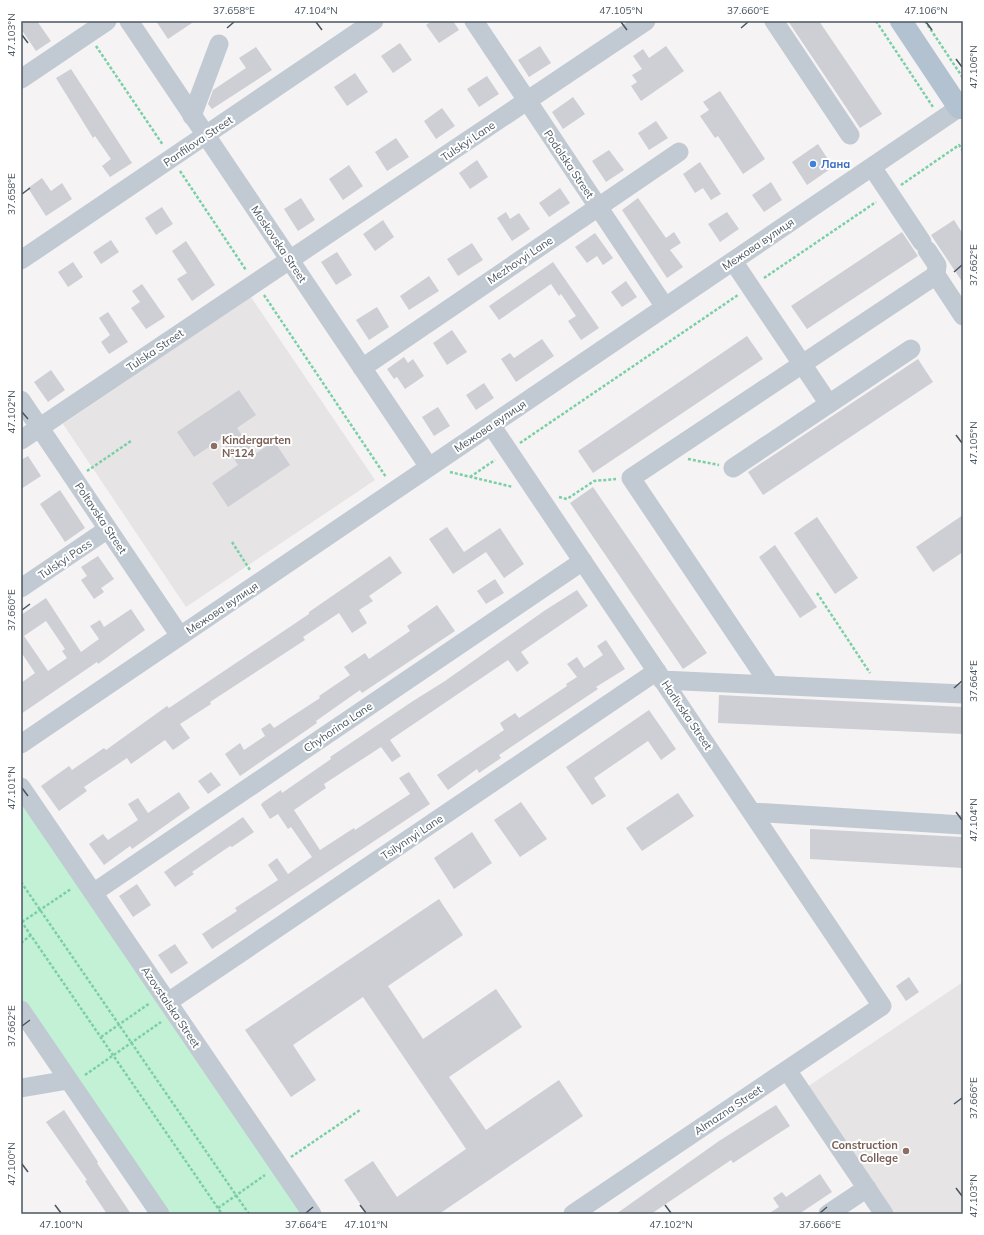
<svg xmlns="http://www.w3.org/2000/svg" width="984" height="1235" font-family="Mulish,sans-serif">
	<rect width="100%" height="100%" fill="#f5f3f3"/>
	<path fill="#e6e4e5" d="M 251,297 L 375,480 L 186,607 L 63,424 Z
		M 963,982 L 963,1214 L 892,1214 L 807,1087 Z"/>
	<path fill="#c3f1d5" d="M 21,800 L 308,1214 L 165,1214 L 21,1005 Z"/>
	<path fill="#cdcfd5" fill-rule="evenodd" d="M 21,21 L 37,21 L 51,41 L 36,51 L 21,29 Z
		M 156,21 L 195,21 L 168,39 Z
		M 432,21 L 453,21 L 459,30 L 439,43 L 426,25 Z
		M 788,21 L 819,21 L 882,114 L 860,128 Z
		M 400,43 L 412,60 L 393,73 L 381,56 Z
		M 540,46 L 551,63 L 529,77 L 518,60 Z
		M 666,46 L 684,71 L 641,101 L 631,86 L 637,82 L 632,75 L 642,69 L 633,56 L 643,49 L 649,58 Z
		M 256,47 L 272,70 L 212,109 L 208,104 L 213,90 L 246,68 L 239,58 Z
		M 71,69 L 132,163 L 110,177 L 102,166 L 111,159 L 95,136 L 93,138 L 56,78 Z
		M 355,73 L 368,92 L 347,106 L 334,87 Z
		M 487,76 L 499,94 L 479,107 L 467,89 Z
		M 720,91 L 765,159 L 743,174 L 718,136 L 715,138 L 700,116 L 709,110 L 703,102 Z
		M 573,97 L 585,114 L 563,129 L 552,112 Z
		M 442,108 L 455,126 L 436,139 L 424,121 Z
		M 656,121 L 668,138 L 649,150 L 638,133 Z
		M 396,138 L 409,157 L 387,171 L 375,152 Z
		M 818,144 L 833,167 L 807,185 L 792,162 Z
		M 609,150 L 624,170 L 606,182 L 592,161 Z
		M 477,160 L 488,177 L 470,189 L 459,173 Z
		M 700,162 L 721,194 L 711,200 L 703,188 L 695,193 L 683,174 Z
		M 349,165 L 363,186 L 343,200 L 329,179 Z
		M 42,178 L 51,191 L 62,183 L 72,199 L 46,216 L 28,188 Z
		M 771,182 L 782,200 L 764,212 L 752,195 Z
		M 560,188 L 570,203 L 549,217 L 539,203 Z
		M 301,198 L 315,220 L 298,231 L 284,209 Z
		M 638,198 L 666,238 L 674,232 L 681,243 L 670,250 L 683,267 L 667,278 L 622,210 Z
		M 162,207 L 173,224 L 156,235 L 145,218 Z
		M 506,212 L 510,219 L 519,213 L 530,229 L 512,241 L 497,218 Z
		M 727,212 L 739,229 L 720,242 L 708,224 Z
		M 383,220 L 394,237 L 375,251 L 363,234 Z
		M 954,220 L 963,234 L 963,283 L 931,235 Z
		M 902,232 L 918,256 L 807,329 L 791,306 Z
		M 595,233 L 613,258 L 603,265 L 597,256 L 587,263 L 575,247 Z
		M 111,240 L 119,252 L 101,264 L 93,252 Z
		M 186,241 L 215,285 L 192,301 L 177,279 L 187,273 L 172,251 Z
		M 472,243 L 483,260 L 458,276 L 447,259 Z
		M 337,252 L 352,275 L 336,285 L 321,262 Z
		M 73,262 L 83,277 L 68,287 L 58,272 Z
		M 553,262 L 599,328 L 581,340 L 568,321 L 576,316 L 561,294 L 559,296 L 551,284 L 499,320 L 489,306 Z
		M 429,276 L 439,291 L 409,310 L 400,296 Z
		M 626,281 L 637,297 L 622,307 L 611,292 Z
		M 142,284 L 165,317 L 146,329 L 131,308 L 140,302 L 132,291 Z
		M 377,307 L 389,327 L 369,340 L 356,320 Z
		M 108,312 L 128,342 L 109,354 L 101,342 L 110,335 L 99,318 Z
		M 452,330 L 467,352 L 447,365 L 433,343 Z
		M 747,336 L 763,359 L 593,473 L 578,451 Z
		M 542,339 L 554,356 L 516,382 L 501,359 L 510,353 L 514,358 Z
		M 404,357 L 408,363 L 413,359 L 424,376 L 405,389 L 397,377 L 394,379 L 387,369 Z
		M 918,359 L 933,382 L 763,495 L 748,472 Z
		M 51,370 L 65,390 L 48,402 L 34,382 Z
		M 484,383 L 494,398 L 476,410 L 466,395 Z
		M 239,390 L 256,415 L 237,428 L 255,454 L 274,441 L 290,465 L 228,507 L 212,483 L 238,465 L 221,439 L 194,457 L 177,432 Z
		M 438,407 L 450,426 L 434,436 L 422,417 Z
		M 28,456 L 41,476 L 21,489 L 21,460 Z
		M 593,487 L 707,653 L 683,669 L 570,503 Z
		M 60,490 L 85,528 L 65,542 L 40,504 Z
		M 963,515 L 963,552 L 933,572 L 916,547 Z
		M 817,517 L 858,578 L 835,594 L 794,533 Z
		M 447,527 L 464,552 L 500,528 L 524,564 L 504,578 L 486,552 L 453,574 L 429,539 Z
		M 775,545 L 817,607 L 800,618 L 759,557 Z
		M 98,556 L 114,579 L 101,588 L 104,592 L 94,599 L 81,580 L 87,576 L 81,567 Z
		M 390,556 L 402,573 L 369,596 L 373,601 L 359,610 L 367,623 L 352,633 L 339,613 L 303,637 L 305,640 L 210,702 L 211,704 L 180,724 L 190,738 L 173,750 L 165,740 L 131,764 L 127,758 L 84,787 L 87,791 L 59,811 L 41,786 L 69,766 L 72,770 L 104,748 L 106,750 L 167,706 L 169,708 L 309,614 L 309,612 Z
		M 495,579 L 504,593 L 486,604 L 477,591 Z
		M 577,590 L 588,606 L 521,652 L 529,663 L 517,672 L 508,660 L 390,740 L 401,756 L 392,762 L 381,747 L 324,784 L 326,788 L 294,810 L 320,850 L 354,828 L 355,830 L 410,794 L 399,778 L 409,772 L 430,804 L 212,949 L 202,934 L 237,911 L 235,908 L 278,880 L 268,865 L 277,858 L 288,874 L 312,857 L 291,827 L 288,829 L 278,814 L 270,819 L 261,805 L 262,803 L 281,790 L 282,793 L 331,759 L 330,757 L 413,701 L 445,681 L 544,611 Z
		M 46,598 L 81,652 L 99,639 L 90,626 L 100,620 L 104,627 L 131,609 L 145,630 L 98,664 L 97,662 L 21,714 L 21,683 L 35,673 L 21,652 L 21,615 ZM 46,621 L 65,649 L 62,651 L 67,658 L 48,671 L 24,636 Z
		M 437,605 L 455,631 L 362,693 L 360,690 L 316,721 L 317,723 L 240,776 L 225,754 L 240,743 L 244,750 L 265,736 L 261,729 L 270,723 L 274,728 L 320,698 L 319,696 L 350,675 L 344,667 L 365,653 L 369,659 L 410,631 L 407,626 Z
		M 606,640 L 625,669 L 596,687 L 598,689 L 499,755 L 501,758 L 479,773 L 477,769 L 448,790 L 437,775 L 504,730 L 500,723 L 515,713 L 519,718 L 567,686 L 566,684 L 577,677 L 567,664 L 577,657 L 584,668 L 603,655 L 597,646 Z
		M 719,695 L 963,707 L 963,734 L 718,723 Z
		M 649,710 L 676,749 L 661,760 L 648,741 L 594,778 L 606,796 L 592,805 L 566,767 Z
		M 211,772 L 221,785 L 208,794 L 198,781 Z
		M 179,792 L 190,808 L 132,849 L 130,846 L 104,865 L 89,844 L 103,834 L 108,840 L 138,820 L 128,804 L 138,798 L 148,813 Z
		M 678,793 L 694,816 L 642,851 L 626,828 Z
		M 521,802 L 547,839 L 520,857 L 494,820 Z
		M 243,817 L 254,832 L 232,847 L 230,846 L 192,872 L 194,874 L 175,887 L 164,872 Z
		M 810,829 L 963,837 L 963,868 L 810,859 Z
		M 472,832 L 492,863 L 454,889 L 434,858 Z
		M 137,884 L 151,905 L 133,917 L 119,896 Z
		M 439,899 L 463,935 L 388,986 L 423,1039 L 496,989 L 522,1027 L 449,1077 L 486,1130 L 559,1080 L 583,1116 L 439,1214 L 367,1214 L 344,1180 L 373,1161 L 397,1197 L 466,1149 L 363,997 L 293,1045 L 316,1080 L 291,1097 L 245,1030 Z
		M 175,944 L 188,963 L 171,974 L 158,955 Z
		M 909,977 L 919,992 L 906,1001 L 896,986 Z
		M 776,1105 L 790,1126 L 759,1146 L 733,1163 L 731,1160 L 651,1214 L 616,1214 L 719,1141 Z
		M 64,1110 L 98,1162 L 97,1163 L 131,1214 L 107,1214 L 85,1181 L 87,1180 L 46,1122 Z
		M 820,1174 L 832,1192 L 799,1214 L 768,1214 L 779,1207 L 773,1198 L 782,1192 L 786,1197 Z"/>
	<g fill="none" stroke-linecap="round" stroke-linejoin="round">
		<path stroke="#7ad0a6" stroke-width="2.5" stroke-dasharray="3 2" stroke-linecap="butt" d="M 876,21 L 933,107
			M 925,21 L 963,78
			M 96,46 L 163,145
			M 180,171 L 246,270
			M 901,185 L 959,145 L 963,151
			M 764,278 L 876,202
			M 264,295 L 386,477
			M 520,443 L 738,295
			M 688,459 L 719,465
			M 87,471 L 131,441
			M 450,472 L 513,487
			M 470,477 L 495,460
			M 559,497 L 567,499 L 594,481 L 616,479
			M 232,542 L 250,570
			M 817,593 L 870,673
			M 21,882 L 249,1214
			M 21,921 L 222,1214
			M 22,922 L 71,889
			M 21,943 L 31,935
			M 101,1037 L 150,1003
			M 85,1075 L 161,1022
			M 291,1157 L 360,1110
			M 218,1208 L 265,1175"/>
		<path stroke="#c1cad2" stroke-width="19" d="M 129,21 L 429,467
			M 474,21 L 665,307
			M 774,21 L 850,135
			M 21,79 L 107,21
			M 192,116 L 219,44
			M 872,167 L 922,242
			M 927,250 L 937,265 L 936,275 L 963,316
			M 21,260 L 374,21
			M 733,261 L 829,404
			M 362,368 L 679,152
			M 21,400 L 180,636
			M 491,425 L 882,1006 L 573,1214
			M 21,440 L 646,21
			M 733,468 L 911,349
			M 21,588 L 108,529
			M 662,680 L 963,694
			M 770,685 L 631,478 L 936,275
			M 21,744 L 963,105
			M 21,787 L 312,1214
			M 752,812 L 963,825
			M 93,893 L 583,561
			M 168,1002 L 657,671
			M 21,1010 L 160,1214
			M 787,1070 L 884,1214
			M 21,1088 L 68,1080
			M 828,1214 L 867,1188"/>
		<path stroke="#b3c2d1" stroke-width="22" d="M 901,21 L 959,108 L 963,108"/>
	</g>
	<path fill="none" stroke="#4a5661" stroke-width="1.5" d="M 316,22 L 322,30M 621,22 L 627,30M 926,22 L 932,30M 227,28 L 234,22M 741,28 L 748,22M 22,35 L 28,43M 956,59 L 962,67M 22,194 L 30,188M 954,272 L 962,265M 22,412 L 28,419M 956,435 L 962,443M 22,610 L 30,604M 954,688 L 962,681M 22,788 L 28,796M 956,812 L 962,820M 22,1026 L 30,1020M 954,1104 L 962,1098M 22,1164 L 28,1172M 956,1188 L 962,1196M 55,1205 L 61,1213M 360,1205 L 366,1213M 665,1205 L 671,1213M 306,1213 L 313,1207M 820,1213 L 827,1207"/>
	<circle fill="#3f7fe0" stroke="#fff" stroke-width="1.5" cx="813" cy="164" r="4"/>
	<g fill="#8d6e63" stroke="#fff" stroke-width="1.5">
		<circle cx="214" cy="446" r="4"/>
		<circle cx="906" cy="1151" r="4"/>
	</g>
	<g text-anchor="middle" stroke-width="4" stroke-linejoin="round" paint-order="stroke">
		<g font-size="11" fill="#4a5661" stroke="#fff">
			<text transform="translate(198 141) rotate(-34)" y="4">Panfilova Street</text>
			<text transform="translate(468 141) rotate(-34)" y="4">Tulskyi Lane</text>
			<text transform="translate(569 164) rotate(56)" y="4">Podolska Street</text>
			<text transform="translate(279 244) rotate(56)" y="4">Moskovska Street</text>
			<text transform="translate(758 244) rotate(-34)" y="4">Межова вулиця</text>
			<text transform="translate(520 260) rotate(-34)" y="4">Mezhovyi Lane</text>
			<text transform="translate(155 350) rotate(-34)" y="4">Tulska Street</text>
			<text transform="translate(490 426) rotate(-34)" y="4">Межова вулиця</text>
			<text transform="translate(101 518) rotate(56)" y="4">Poltavska Street</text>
			<text transform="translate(65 559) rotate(-34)" y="4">Tulskyi Pass</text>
			<text transform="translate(222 608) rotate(-34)" y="4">Межова вулиця</text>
			<text transform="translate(687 715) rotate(56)" y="4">Horlivska Street</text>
			<text transform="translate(338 727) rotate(-34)" y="4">Chyhorina Lane</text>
			<text transform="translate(412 837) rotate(-34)" y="4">Tsilynnyi Lane</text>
			<text transform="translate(171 1007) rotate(56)" y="4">Azovstalska Street</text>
			<text transform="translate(728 1110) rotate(-34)" y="4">Almazna Street</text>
		</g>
		<g font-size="11" font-weight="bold" fill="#366cbe" stroke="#fff" text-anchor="start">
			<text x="821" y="168">Лана</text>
		</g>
		<g font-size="11" font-weight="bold" fill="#785e54" stroke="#fff" text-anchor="start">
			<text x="222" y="444">Kindergarten<tspan x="222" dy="13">№124</tspan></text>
			<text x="898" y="1149" text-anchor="end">Construction<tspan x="898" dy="13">College</tspan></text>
		</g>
	</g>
	<rect width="984" height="1235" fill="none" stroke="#ffffff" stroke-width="44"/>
	<rect x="22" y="22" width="940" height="1191" fill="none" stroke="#4a5661" stroke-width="1.5"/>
	<g font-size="10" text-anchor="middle" fill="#4a5661">
		<text x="234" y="14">37.658°E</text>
		<text x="316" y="14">47.104°N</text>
		<text x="621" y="14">47.105°N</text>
		<text x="748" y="14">37.660°E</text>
		<text x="926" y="14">47.106°N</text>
		<text transform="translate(11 35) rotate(-90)" y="4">47.103°N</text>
		<text transform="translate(973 67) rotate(-90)" y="4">47.106°N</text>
		<text transform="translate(11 194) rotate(-90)" y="4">37.658°E</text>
		<text transform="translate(973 265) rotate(-90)" y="4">37.662°E</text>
		<text transform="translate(11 412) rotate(-90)" y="4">47.102°N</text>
		<text transform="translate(973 443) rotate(-90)" y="4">47.105°N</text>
		<text transform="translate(11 610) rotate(-90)" y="4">37.660°E</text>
		<text transform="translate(973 681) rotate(-90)" y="4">37.664°E</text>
		<text transform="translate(11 788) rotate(-90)" y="4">47.101°N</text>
		<text transform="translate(973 820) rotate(-90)" y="4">47.104°N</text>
		<text transform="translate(11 1026) rotate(-90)" y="4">37.662°E</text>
		<text transform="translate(973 1098) rotate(-90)" y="4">37.666°E</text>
		<text transform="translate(11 1164) rotate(-90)" y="4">47.100°N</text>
		<text transform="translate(973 1196) rotate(-90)" y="4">47.103°N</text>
		<text x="61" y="1228">47.100°N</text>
		<text x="306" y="1228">37.664°E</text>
		<text x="366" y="1228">47.101°N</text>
		<text x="671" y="1228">47.102°N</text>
		<text x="820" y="1228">37.666°E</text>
	</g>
</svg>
